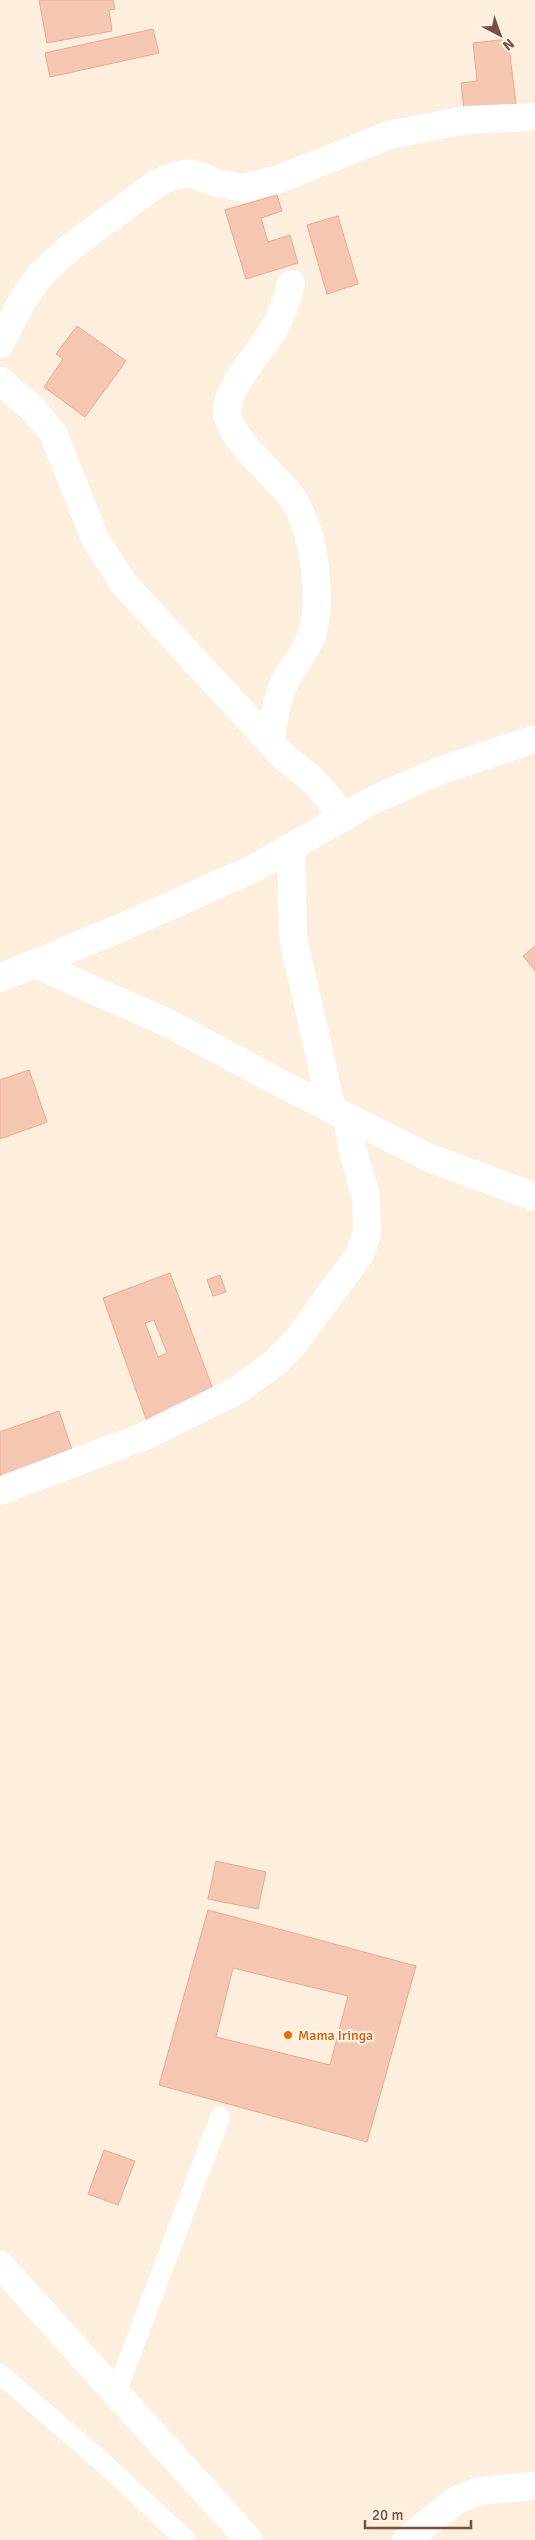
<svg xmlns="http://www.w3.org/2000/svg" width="535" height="2540" font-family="Signika,sans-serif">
	<rect width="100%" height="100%" fill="#feeedd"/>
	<path fill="#f5c7b3" stroke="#e9aa92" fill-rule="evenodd" d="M 39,0 L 113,0 L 115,9 L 109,10 L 112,31 L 47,43 Z
		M 153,29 L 159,53 L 50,77 L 45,53 Z
		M 508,39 L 516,104 L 464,110 L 461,83 L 477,81 L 473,43 Z
		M 277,195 L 282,211 L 261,218 L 268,242 L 290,235 L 298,263 L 246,279 L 225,210 Z
		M 338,216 L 358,284 L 327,294 L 307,225 Z
		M 77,326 L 126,361 L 85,417 L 44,387 L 63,359 L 56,354 Z
		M 535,946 L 535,971 L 523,956 Z
		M 29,1070 L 47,1122 L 0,1139 L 0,1080 Z
		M 170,1273 L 216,1398 L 148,1424 L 103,1298 ZM 154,1320 L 167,1353 L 158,1357 L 145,1323 Z
		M 220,1275 L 226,1292 L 213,1296 L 207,1280 Z
		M 59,1411 L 76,1462 L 0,1489 L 0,1432 Z
		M 216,1861 L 266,1872 L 258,1909 L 208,1899 Z
		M 208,1910 L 416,1966 L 367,2142 L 159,2085 ZM 233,1968 L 348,1996 L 330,2065 L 216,2037 Z
		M 104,2150 L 135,2161 L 118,2205 L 88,2194 Z"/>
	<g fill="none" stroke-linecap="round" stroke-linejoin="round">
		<path stroke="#fff" stroke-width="20" d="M 0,2374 L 100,2460 L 186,2540
			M 116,2393 L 220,2117"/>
		<path stroke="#fff" stroke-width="28" d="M 0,344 L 23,299 L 41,274 L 72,246 L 159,182 L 177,175 L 190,173 L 221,184 L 244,188 L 279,179 L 389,135 L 466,120 L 535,117
			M 0,381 L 32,408 L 53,433 L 95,539 L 123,583 L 284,757 L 313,780 L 344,817
			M 270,742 C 274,722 276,698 286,680 C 294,664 306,652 312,634 C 323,595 314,528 290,495 C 275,475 227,437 227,411 C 227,385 262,351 275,327 C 282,314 287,299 291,284
			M 291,847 L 293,938 L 332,1110
			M 35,964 L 168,1023 L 282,1084 L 432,1159 L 535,1197
			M 0,978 L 118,929 L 257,867 L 371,801 L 439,771 L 535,739
			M 0,1491 L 145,1436 L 238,1390 L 276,1362 L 296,1341 L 360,1254 L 367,1233 L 366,1197 L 352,1147 L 347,1117
			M 0,2265 L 249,2540
			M 406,2540 L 455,2501 L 479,2491 L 535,2486"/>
	</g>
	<circle fill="#e8710a" stroke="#fff2e5" stroke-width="2" cx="288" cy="2035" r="5"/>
	<g text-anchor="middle" stroke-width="4.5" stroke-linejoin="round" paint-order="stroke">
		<g font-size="14" fill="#c56008" stroke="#fff2e5" text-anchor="start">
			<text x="298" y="2040">Mama Iringa</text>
		</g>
	</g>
	<g transform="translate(500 35) rotate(139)" stroke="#fff2e5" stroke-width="4" paint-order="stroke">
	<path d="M0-4L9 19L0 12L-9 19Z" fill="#755144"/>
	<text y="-8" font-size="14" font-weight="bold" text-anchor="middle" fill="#755144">N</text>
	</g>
	<path d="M365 2520v8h106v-8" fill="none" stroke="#755144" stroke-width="2.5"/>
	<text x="372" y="2520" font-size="15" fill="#755144" stroke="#fff2e5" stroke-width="4" paint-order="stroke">20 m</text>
</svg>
